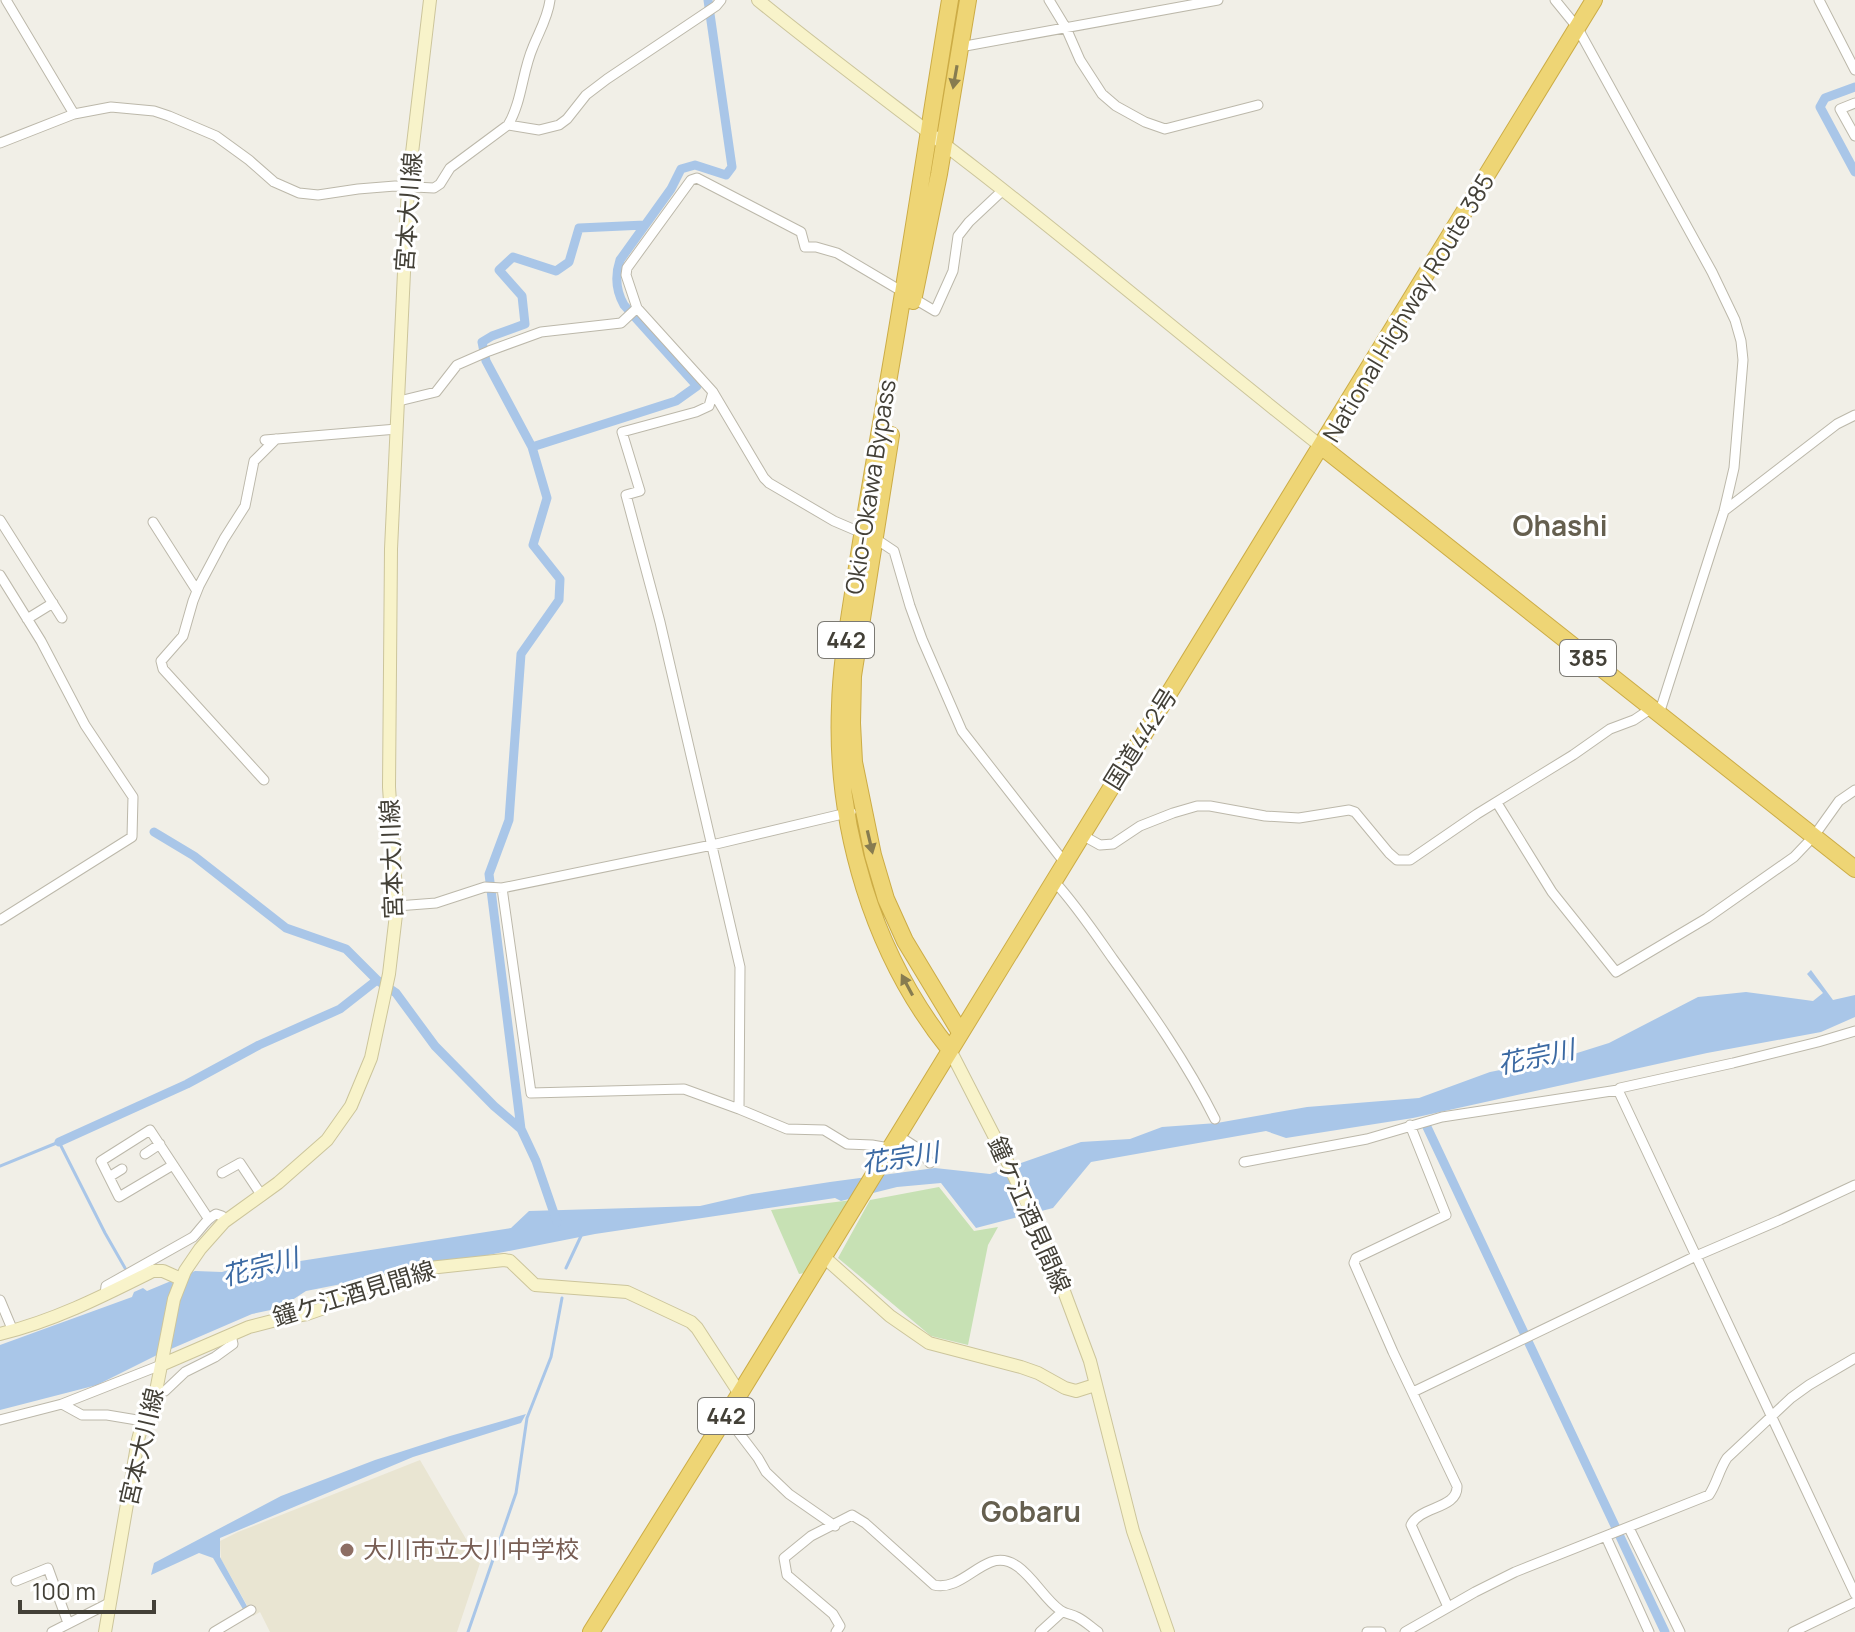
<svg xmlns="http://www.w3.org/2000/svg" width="1855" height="1632" font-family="Manrope,'Noto Sans JP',sans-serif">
	<rect width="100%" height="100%" fill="#f1efe7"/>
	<path fill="#e9e5d2" d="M 420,1460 L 480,1563 L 457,1632 L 270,1632 L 260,1612 L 253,1616 L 221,1559 L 220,1541 L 238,1532 Z"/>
	<path fill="#c7e1b4" d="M 939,1187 L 974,1231 L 998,1227 L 988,1245 L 968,1345 L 931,1336 L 838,1258 L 870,1200 Z
		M 852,1200 L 815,1271 L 799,1274 L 771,1210 Z"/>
	<path fill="#a9c6e8" d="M 1811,970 L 1833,1000 L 1855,995 L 1855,1017 L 1821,1032 L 1707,1053 L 1413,1118 L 1286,1138 L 1266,1131 L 1091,1162 L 1053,1208 L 976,1228 L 941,1183 L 897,1187 L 841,1201 L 835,1198 L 595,1234 L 306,1291 L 280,1308 L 252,1314 L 157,1355 L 97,1385 L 0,1410 L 0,1345 L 132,1297 L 134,1292 L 143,1288 L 147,1291 L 195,1271 L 222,1272 L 263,1259 L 281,1264 L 511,1228 L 529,1211 L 700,1206 L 752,1194 L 830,1182 L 935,1168 L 990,1174 L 1081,1142 L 1130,1139 L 1162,1127 L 1217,1123 L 1307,1107 L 1419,1098 L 1490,1072 L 1558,1059 L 1609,1043 L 1698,997 L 1746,992 L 1813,1001 L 1823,993 L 1807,974 Z
		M 526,1414 L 521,1423 L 413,1457 L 220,1538 L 220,1557 L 248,1608 L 244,1611 L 213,1558 L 199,1553 L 151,1575 L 154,1563 L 281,1496 L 375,1460 L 450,1436 Z"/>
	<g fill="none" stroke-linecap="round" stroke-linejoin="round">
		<path stroke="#a9c6e8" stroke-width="3" d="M 0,1166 L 59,1142 L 105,1233 L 125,1268
			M 566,1268 L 581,1236
			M 468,1632 L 516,1493 L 527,1418 L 551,1357 L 562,1298"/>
		<path stroke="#a9c6e8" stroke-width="9" d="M 1855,87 L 1825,98 L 1820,107 L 1855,172
			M 532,447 L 676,401 L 697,386 L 624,305 C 616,291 615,275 620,260 L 671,189 L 681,169 L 695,165 L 726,175 L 732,167 L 708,0
			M 154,832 L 194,856 L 286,928 L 346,949 L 377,980 L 396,993 L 435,1046 L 494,1106 L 521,1129 L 536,1161 L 557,1222
			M 1427,1127 L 1665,1632
			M 521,1129 L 489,874 L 509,820 L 521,654 L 559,600 L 560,579 L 533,545 L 547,498 L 532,447 L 486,361 L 482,342 L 492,336 L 525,324 L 522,296 L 499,270 L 513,257 L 556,271 L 569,262 L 579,228 L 645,225
			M 59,1142 L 187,1084 L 259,1045 L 340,1009 L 377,980"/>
		<g stroke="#bcb8aa" stroke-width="11">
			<path id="street" d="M 6,0 L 74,114
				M 1049,0 L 1066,28 L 1080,60 L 1102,94 L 1116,106 L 1145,122 L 1165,129 L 1258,105
				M 1555,0 L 1577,27 L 1712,272 L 1735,320 L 1741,341 L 1743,360 L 1734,468 L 1724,511 L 1659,714
				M 1819,0 L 1855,70
				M 960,47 L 1218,0
				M 1855,103 L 1840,109 L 1855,136
				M 508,125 L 539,130 L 559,125 L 567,119 L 586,95 L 607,79 L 716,6 L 721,0
				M 0,143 L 74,114 L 111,107 L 154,111 L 169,116 L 216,136 L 249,160 L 274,182 L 299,193 L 318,195 L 358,189 L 395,186 L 434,188 L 440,184 L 450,168 L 508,125 C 522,102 522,72 533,47 C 539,32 548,17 550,0
				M 1002,191 L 969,222 L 958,236 L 953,271 L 935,311 L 837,253 L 816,247 L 805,247 L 801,232 L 697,178 L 691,180 L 627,268 L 626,275 L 637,308 L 713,392 L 764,478 L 769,483 L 834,521 L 876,539 L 894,551 L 910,606 L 922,639 L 962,731 L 1065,863
				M 713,392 L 709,406 L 696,412 L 622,432 L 640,491 L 626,495 L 660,622 L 740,967 L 739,1109
				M 399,401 L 436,392 L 457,365 L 489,351 L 541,332 L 621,323 L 637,308
				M 265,440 L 397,429
				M 1724,511 L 1837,424 L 1855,415
				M 0,520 L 62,618
				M 153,522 L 197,591
				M 0,575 L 41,641 L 85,725 L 133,797 L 132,837 L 0,920
				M 27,619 L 53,603
				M 264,780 L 163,669 L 161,661 L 183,636 L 193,601 L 199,586 L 224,539 L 245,506 L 254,461 L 276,439
				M 1497,803 L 1552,892 L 1616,972 L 1707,918 L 1794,857 L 1814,836 L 1839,801 L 1855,790
				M 1082,835 L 1100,845 L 1113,844 L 1140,826 L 1173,813 L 1197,806 L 1210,806 L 1265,816 L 1299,818 L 1349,810 L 1355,812 L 1389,853 L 1397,860 L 1410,860 L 1477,814 L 1573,755 L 1610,729 L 1634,720 L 1652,708
				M 1054,881 C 1076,905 1094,932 1113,959 C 1150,1010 1187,1063 1215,1119
				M 502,888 L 531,1093 L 684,1089 L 739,1109 L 787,1129 L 824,1130 L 847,1144 L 872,1145 L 889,1148
				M 397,906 L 436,903 L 485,887 L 502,888 L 712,845 L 851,812
				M 1618,1090 L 1855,1594
				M 1410,1125 L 1446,1215 L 1356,1258 L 1354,1263 L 1393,1352 L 1457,1486 C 1458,1509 1420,1506 1411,1525 L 1448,1607
				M 897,1135 L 919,1149 L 930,1163
				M 145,1154 L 160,1144
				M 1244,1162 L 1367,1139 L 1442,1117 L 1618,1090 L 1620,1088 L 1733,1063 L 1818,1042 L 1855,1031
				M 173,1165 L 119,1197 L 101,1161 L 150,1130 L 208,1218
				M 222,1173 L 240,1163 L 262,1196
				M 109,1177 L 122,1169
				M 105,1295 L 106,1286 L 193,1237 C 201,1229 206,1219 216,1214 L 222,1216 L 224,1222
				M 0,1300 L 13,1331
				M 165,1391 L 185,1372 L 215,1357 L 233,1344 L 231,1335
				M 1413,1392 L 1696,1256 L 1780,1220 L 1855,1185
				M 62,1404 L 161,1365
				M 726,1416 L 758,1458 L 766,1472 L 789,1494 L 835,1526
				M 0,1420 L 62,1404 L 82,1415 L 107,1415 L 143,1421
				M 1629,1528 L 1680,1632
				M 1606,1537 L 1649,1632
				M 16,1581 L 48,1568 L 68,1623
				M 52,1632 L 111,1602
				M 214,1632 L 251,1610
				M 836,1632 L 840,1626 L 833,1614 L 787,1575 L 784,1558 L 811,1536 L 852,1515 L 865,1523 L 934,1585 C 956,1590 972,1569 991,1562 C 1021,1551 1039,1596 1060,1610 C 1065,1614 1072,1614 1077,1617 C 1085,1621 1091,1627 1098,1632
				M 1040,1632 L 1062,1612
				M 1367,1632 L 1381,1632
				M 1405,1632 L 1475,1592 L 1515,1572 L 1709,1495 C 1717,1483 1719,1470 1727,1458 L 1791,1398 L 1809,1385 L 1855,1358
				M 1793,1632 L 1855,1602"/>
		</g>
		<g stroke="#ccc59b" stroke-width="14">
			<path id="secondary" d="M 758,0 C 829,58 903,112 975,168 C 1092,259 1205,355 1322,447
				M 950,1050 L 1006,1159 L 1035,1220 L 1062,1286 L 1090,1361 L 1133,1531 L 1168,1632
				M 824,1257 L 890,1316 L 929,1343 L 1021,1367 L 1038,1373 L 1065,1388 L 1076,1391 L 1095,1385
				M 0,1334 C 54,1321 103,1296 153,1271 L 163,1271 L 181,1279
				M 161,1365 L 249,1327 L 284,1318 L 307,1314 L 327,1307 L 339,1295 L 429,1268 L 504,1260 L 510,1261 L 535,1285 L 627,1292 L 691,1322 L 697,1328 L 740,1394
				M 105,1632 L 138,1440 L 143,1421 L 156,1391 L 174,1299 L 185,1271 L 200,1249 L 224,1222 L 278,1183 L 327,1140 L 351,1106 L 371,1058 L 389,974 L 397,906 L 389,787 L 391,549 L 408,187 L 430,0"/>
		</g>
		<g stroke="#ccac46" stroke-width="18">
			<path id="highway" d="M 913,301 L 939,174 L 968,0
				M 891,435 L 853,676 L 852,723 L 854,762 L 873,855 L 886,899 L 905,941 L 960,1032
				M 1322,447 L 1855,869
				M 950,1050 C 873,955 835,827 840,706 C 841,663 849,621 855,580 C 866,508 879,436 891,365 C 912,243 930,121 950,0
				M 591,1632 L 726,1416 L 1594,0"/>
		</g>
		<use href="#street" stroke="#fff" stroke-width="9"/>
		<use href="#secondary" stroke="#f8f3ca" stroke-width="12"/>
		<use href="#highway" stroke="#eed575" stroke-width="16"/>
	</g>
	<defs><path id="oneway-solid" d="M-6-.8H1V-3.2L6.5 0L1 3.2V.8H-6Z" transform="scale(2)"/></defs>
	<g fill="#877c50">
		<use href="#oneway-solid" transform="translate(955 77) rotate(100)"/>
		<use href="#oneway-solid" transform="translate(870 842) rotate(77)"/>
		<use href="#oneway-solid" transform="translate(907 985) rotate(-118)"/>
	</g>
	<circle fill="#8d6e63" stroke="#fff" stroke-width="3" cx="347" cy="1550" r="8"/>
	<g text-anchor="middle" stroke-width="6" stroke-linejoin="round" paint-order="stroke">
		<g fill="#fff" stroke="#7b7973" stroke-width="2">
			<rect x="818" y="622" width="56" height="36" rx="6"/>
			<rect x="1560" y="640" width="56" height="36" rx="6"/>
			<rect x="698" y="1398" width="56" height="36" rx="6"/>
		</g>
		<g font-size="22" font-weight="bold" fill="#434037">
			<text x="846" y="648">442</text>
			<text x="1588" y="666">385</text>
			<text x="726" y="1424">442</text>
		</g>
		<g font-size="24" fill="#434037" stroke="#fff">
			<text transform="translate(409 212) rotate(-86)" y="8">宮本大川線</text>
			<text transform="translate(1409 308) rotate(-59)" y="8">National Highway Route 385</text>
			<text transform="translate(871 487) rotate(-81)" y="8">Okio-Okawa Bypass</text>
			<text transform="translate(1141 739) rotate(-58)" y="8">国道442号</text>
			<text transform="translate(392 859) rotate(-92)" y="8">宮本大川線</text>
			<text transform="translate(1029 1215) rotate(66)" y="8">鐘ケ江酒見間線</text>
			<text transform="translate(354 1294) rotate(-17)" y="8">鐘ケ江酒見間線</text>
			<text transform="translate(142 1447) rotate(-77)" y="8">宮本大川線</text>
		</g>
		<g font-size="24" fill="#785e54" stroke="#fff" text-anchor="start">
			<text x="363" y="1558">大川市立大川中学校</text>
		</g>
		<g font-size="26" font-style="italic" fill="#3c6aa3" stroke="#fff">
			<text transform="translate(1536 1057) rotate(-12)" y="9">花宗川</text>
			<text transform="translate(900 1158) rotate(-9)" y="9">花宗川</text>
			<text transform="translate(260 1267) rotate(-15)" y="9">花宗川</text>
		</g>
		<g font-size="28" font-weight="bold" fill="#655f4f" stroke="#fff">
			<text x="1560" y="536">Ohashi</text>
			<text x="1031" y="1522">Gobaru</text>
		</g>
	</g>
	<path d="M20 1600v12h134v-12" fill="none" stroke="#434037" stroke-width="4"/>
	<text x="32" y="1600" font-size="24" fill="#434037" stroke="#ffffff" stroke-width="6" paint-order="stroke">100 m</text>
</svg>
